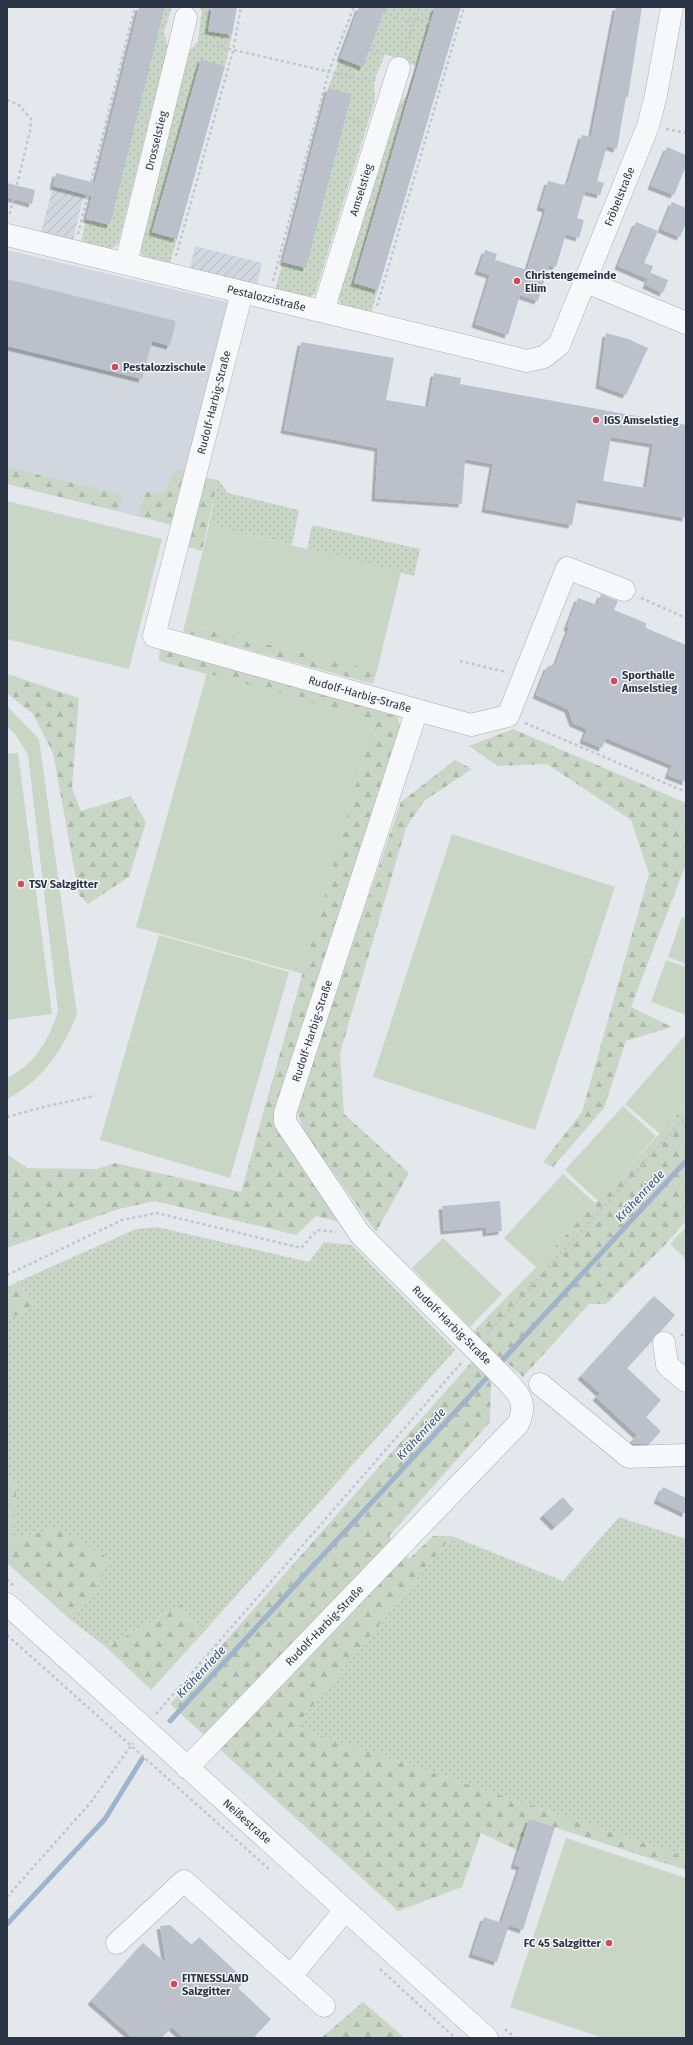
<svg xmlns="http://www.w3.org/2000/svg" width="693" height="2045" font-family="'Fira Sans',sans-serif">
	<defs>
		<pattern id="industrial-furrows" width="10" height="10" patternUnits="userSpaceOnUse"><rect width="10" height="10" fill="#d2d6de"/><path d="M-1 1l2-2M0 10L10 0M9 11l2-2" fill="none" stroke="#b4b8c0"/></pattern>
		<pattern id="grass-dots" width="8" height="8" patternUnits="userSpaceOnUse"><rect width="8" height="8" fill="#c9d6c5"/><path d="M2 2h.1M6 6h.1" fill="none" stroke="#adb8ab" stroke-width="1.8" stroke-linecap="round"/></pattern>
		<pattern id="forest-firs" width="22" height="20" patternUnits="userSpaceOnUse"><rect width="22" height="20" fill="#c9d6c5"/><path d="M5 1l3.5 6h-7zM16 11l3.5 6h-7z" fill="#adb8ab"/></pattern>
		<filter id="shadow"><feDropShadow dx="-3.5" dy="3.5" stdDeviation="0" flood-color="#0004"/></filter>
	</defs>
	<rect width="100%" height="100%" fill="#e4e7ec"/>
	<path fill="#d2d6de" d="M 7,250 L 239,305 L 181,527 L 7,484 Z"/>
	<path fill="url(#industrial-furrows)" d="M 53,186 L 84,194 L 73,240 L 41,232 Z
		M 195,246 L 262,263 L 257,285 L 190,268 Z"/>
	<path fill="url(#grass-dots)" d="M 165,7 L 172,7 L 164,32 L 168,47 L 118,244 L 111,249 L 81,242 L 86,219 L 110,225 Z
		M 191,7 L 212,7 L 208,31 L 232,35 L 225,66 L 201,60 L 152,232 L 177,239 L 170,263 L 144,257 L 139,250 L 188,53 L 198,41 L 202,9 Z
		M 386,7 L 435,7 L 354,282 L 378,290 L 371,313 L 341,305 L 338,299 L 397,108 L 407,94 L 416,66 L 385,54 L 374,82 L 375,100 L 315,294 L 310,297 L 275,289 L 283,262 L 306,268 L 352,94 L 328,88 L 340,58 L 363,67 Z
		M 218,480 L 228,493 L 299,510 L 292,545 L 209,525 Z
		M 312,525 L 420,549 L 414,576 L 307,549 Z
		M 157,1227 L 309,1262 L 324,1242 L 352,1245 L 455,1350 L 201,1635 L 182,1604 L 106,1647 L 71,1620 L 96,1592 L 57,1528 L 11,1539 L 17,1483 L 7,1474 L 7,1320 L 37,1304 L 17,1282 L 136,1229 Z
		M 619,1517 L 686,1539 L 686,1857 L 295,1727 L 452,1536 L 563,1581 Z"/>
	<path fill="url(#forest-firs)" d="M 7,467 L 123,495 L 118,511 L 7,484 Z
		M 188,469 L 172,525 L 138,516 L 146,492 L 164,492 L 175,471 Z
		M 202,477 L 218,480 L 202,551 L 185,546 Z
		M 185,624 L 377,671 L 373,684 L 183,632 Z
		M 160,644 L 397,710 L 400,729 L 276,1112 L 280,1135 L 340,1222 L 316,1216 L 296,1235 L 155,1201 L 119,1209 L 7,1248 L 7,1154 L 27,1168 L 97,1169 L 115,1163 L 241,1192 L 374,720 L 159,661 Z
		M 7,674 L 79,698 L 72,788 L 81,811 L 131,796 L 146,822 L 129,877 L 88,904 L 79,895 L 53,753 L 33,714 L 7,693 Z
		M 513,729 L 686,803 L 686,864 L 631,1007 L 672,1027 L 626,1041 L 604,1108 L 553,1167 L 543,1162 L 582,1112 L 649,874 L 631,820 L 547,764 L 498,766 L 469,746 Z
		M 455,760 L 472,769 L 424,801 L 406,828 L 340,1053 L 344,1114 L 409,1173 L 376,1232 L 304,1132 L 296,1108 L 401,802 Z
		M 686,1105 L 686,1221 L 663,1247 L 606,1304 L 589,1304 L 523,1377 L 472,1333 L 536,1267 Z
		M 17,1282 L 37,1304 L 7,1320 L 7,1287 Z
		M 474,1359 L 491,1382 L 490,1422 L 389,1536 L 409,1559 L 433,1536 L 452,1536 L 295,1727 L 686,1857 L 686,1870 L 529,1819 L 519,1851 L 481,1833 L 462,1887 L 398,1911 L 170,1704 Z
		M 7,1474 L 17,1483 L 12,1539 L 57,1528 L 108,1558 L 96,1592 L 71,1620 L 7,1563 Z
		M 182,1604 L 201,1635 L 151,1690 L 106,1647 Z
		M 363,2002 L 405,2038 L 321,2038 Z"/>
	<path fill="#c9d6c5" d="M 7,501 L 162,539 L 129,669 L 7,639 Z
		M 209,525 L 401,572 L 377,671 L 185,624 Z
		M 207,673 L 374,720 L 303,974 L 136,927 Z
		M 7,706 L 39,739 L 77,1014 C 62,1051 43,1080 7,1099 L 7,1078 C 35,1064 49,1040 58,1011 L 28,755 L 15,734 L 7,726 Z
		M 18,753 L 52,1014 L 7,1020 L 7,754 Z
		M 452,834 L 615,887 L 535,1130 L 373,1077 Z
		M 682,917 L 686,919 L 686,964 L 668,957 Z
		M 159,935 L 289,972 L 230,1178 L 100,1140 Z
		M 666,960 L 686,967 L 686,1015 L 651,1002 Z
		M 686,1034 L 686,1105 L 660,1134 L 625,1104 Z
		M 623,1106 L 656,1136 L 598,1201 L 565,1170 Z
		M 563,1174 L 595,1203 L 536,1267 L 504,1238 Z
		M 686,1227 L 686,1259 L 670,1244 Z
		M 443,1238 L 502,1294 L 470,1327 L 412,1268 Z
		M 566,1838 L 686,1878 L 686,2038 L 603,2038 L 510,2007 Z"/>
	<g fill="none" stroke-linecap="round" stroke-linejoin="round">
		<path stroke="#9fb4cc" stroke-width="5" d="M 499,1364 L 686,1161
			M 170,1721 L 492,1372
			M 7,1924 L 105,1819 L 142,1759"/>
	</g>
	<path fill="#bbc0ca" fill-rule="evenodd" filter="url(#shadow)" d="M 139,7 L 165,7 L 110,225 L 86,219 L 92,196 L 53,186 L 56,173 L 95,183 Z
		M 212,7 L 237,7 L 232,35 L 208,31 Z
		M 359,7 L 386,7 L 363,67 L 340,58 Z
		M 435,7 L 461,7 L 378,290 L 354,283 Z
		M 616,7 L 642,7 L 628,97 L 626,97 L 617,149 L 607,146 L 597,181 L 604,183 L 600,195 L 585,191 L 577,218 L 584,220 L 579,238 L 566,234 L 556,267 L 549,265 L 538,301 L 520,295 L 508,335 L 475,324 L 490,275 L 478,271 L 485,250 L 497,254 L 495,260 L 527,270 L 546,209 L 540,207 L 548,181 L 564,185 L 565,182 L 568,183 L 582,135 L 591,137 Z
		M 201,59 L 225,66 L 177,239 L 152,232 Z
		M 328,88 L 352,94 L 306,268 L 283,262 Z
		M 667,147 L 686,155 L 686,166 L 674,195 L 651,186 Z
		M 7,183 L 35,190 L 32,204 L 7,197 Z
		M 672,202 L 686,208 L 686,223 L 680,237 L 661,229 Z
		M 636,222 L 658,231 L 644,263 L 653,266 L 648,279 L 618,266 Z
		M 651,273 L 668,280 L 663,293 L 646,285 Z
		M 7,279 L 176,321 L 170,346 L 152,341 L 142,379 L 7,346 Z
		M 606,333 L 628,339 L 648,348 L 626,395 L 599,385 Z
		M 301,342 L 394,358 L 386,400 L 428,407 L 434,373 L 461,378 L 460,384 L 686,425 L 686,518 L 577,499 L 572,525 L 485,509 L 493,464 L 465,459 L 462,504 L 375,498 L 378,448 L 284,430 ZM 611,437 L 653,444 L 646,488 L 603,481 Z
		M 601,594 L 618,601 L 614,610 L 646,623 L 646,628 L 686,645 L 686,782 L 668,775 L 672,765 L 606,738 L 602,748 L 583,740 L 587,729 L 573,723 L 568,709 L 536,695 L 547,667 L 556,663 L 569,628 L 567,627 L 578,598 L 597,605 Z
		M 500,1201 L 502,1231 L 486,1233 L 486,1227 L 444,1231 L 442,1206 Z
		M 654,1296 L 675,1315 L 661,1331 L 656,1333 L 652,1341 L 627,1368 L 661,1400 L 646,1417 L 661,1431 L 649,1444 L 633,1444 L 631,1442 L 637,1435 L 596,1397 L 600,1393 L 581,1376 Z
		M 663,1487 L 686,1498 L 686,1514 L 657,1500 Z
		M 563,1497 L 574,1510 L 555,1527 L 543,1515 Z
		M 529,1819 L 555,1827 L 523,1930 L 509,1925 L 497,1962 L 472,1954 L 484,1917 L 505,1924 L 501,1923 L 520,1867 L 514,1865 Z
		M 170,1925 L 192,1945 L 199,1937 L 245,1980 L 238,1988 L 271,2019 L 253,2038 L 184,2038 L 172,2027 L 161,2038 L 133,2038 L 91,2001 L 143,1943 L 166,1963 L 160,1926 Z"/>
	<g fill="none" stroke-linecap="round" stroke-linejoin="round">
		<g stroke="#a9aeb7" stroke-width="23">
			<g id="minor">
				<path id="s1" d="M 7,235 L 527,361 L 544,357 L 559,345 L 648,126 L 656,95 L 672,7"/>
				<path id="s2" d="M 126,263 L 186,18"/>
				<path d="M 584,281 L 686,323"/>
				<path id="s3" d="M 323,311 L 399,68"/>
				<path d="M 417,710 L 471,725 L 508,716 L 567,568 L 624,590"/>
				<path d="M 664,1343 L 667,1365 L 686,1381"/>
				<path d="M 540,1384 L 629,1457 L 686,1455"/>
				<path id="s4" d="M 7,1604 L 487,2038"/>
				<path id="s5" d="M 187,1768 L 518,1424 C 527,1404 521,1396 507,1381 L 360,1234 L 285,1122 L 285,1113 L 417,710 L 154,636 L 242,292"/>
				<path d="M 117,1943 L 184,1881 L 324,2006"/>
				<path d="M 291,1976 L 345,1910"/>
			</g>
		</g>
		<path stroke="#c2c5cb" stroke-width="2.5" stroke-dasharray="3 3" stroke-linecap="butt" d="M 201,8 L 211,9
			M 384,12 L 414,23
			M 415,19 L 430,22
			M 199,42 L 374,82 L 374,80
			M 370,49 L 386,55
			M 405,50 L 419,7
			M 7,100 L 18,104 L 31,119 L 30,131 L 9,217
			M 346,117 L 362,122
			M 666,129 L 686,133
			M 78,234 L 135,7
			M 176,256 L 233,51 L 241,7
			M 273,281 L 329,71 L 354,7
			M 377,306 L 464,7
			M 641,598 L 686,618
			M 460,661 L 506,672
			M 525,723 L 686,792
			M 7,1117 L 47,1106 L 95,1096
			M 7,1275 L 122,1220 L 157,1213 L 301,1248 L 317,1230 L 336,1232
			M 487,1334 L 686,1117
			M 681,1336 L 686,1330
			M 7,1579 L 14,1586
			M 7,1635 L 269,1869
			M 156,1714 L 462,1362
			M 7,1897 L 91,1802 L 133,1743
			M 380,1969 L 455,2038
			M 505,2029 L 515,2038"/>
		<use href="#minor" stroke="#f7f8fa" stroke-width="22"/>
	</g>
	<g fill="#d1495b" stroke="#f4f6f9" stroke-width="1.5">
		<circle cx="517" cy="281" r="4"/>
		<circle cx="115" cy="367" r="4"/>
		<circle cx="596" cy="420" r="4"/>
		<circle cx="614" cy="681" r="4"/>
		<circle cx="21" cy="884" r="4"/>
		<circle cx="609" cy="1943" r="4"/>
		<circle cx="174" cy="1984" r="4"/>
	</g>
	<g text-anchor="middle" stroke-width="3" stroke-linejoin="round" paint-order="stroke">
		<g font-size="11" fill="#2b3445" stroke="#f4f6f9">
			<text dy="4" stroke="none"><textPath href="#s2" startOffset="126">Drosselstieg</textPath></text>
			<text dy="4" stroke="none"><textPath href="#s3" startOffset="127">Amselstieg</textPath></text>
			<text dy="4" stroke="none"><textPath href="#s1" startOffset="732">Fröbelstraße</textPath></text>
			<text dy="4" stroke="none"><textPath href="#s1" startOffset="267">Pestalozzistraße</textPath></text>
			<text dy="4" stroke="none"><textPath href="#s5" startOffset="1816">Rudolf-Harbig-Straße</textPath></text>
			<text transform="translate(360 694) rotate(16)" y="4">Rudolf-Harbig-Straße</text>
			<text dy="4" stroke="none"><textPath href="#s5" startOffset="964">Rudolf-Harbig-Straße</textPath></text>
			<text transform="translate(452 1325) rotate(45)" y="4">Rudolf-Harbig-Straße</text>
			<text dy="4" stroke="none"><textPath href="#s5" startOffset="198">Rudolf-Harbig-Straße</textPath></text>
			<text dy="4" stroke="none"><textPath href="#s4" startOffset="324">Neißestraße</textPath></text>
		</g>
		<g font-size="11" font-weight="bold" fill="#2b3445" stroke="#f4f6f9" text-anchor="start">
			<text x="525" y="279">Christengemeinde<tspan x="525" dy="13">Elim</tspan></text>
			<text x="123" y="371">Pestalozzischule</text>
			<text x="604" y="424">IGS Amselstieg</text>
			<text x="622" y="679">Sporthalle<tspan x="622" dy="13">Amselstieg</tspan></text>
			<text x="29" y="888">TSV Salzgitter</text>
			<text x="601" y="1947" text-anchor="end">FC 45 Salzgitter</text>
			<text x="182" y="1982">FITNESSLAND<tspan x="182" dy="13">Salzgitter</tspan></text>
		</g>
		<g font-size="12" font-style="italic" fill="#34527a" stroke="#f4f6f9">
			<text transform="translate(640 1196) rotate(-47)" y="4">Krähenriede</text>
			<text transform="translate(421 1434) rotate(-47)" y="4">Krähenriede</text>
			<text transform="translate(201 1672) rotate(-47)" y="4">Krähenriede</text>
		</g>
	</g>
	<rect width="693" height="2045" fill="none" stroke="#2b3445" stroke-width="16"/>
</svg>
